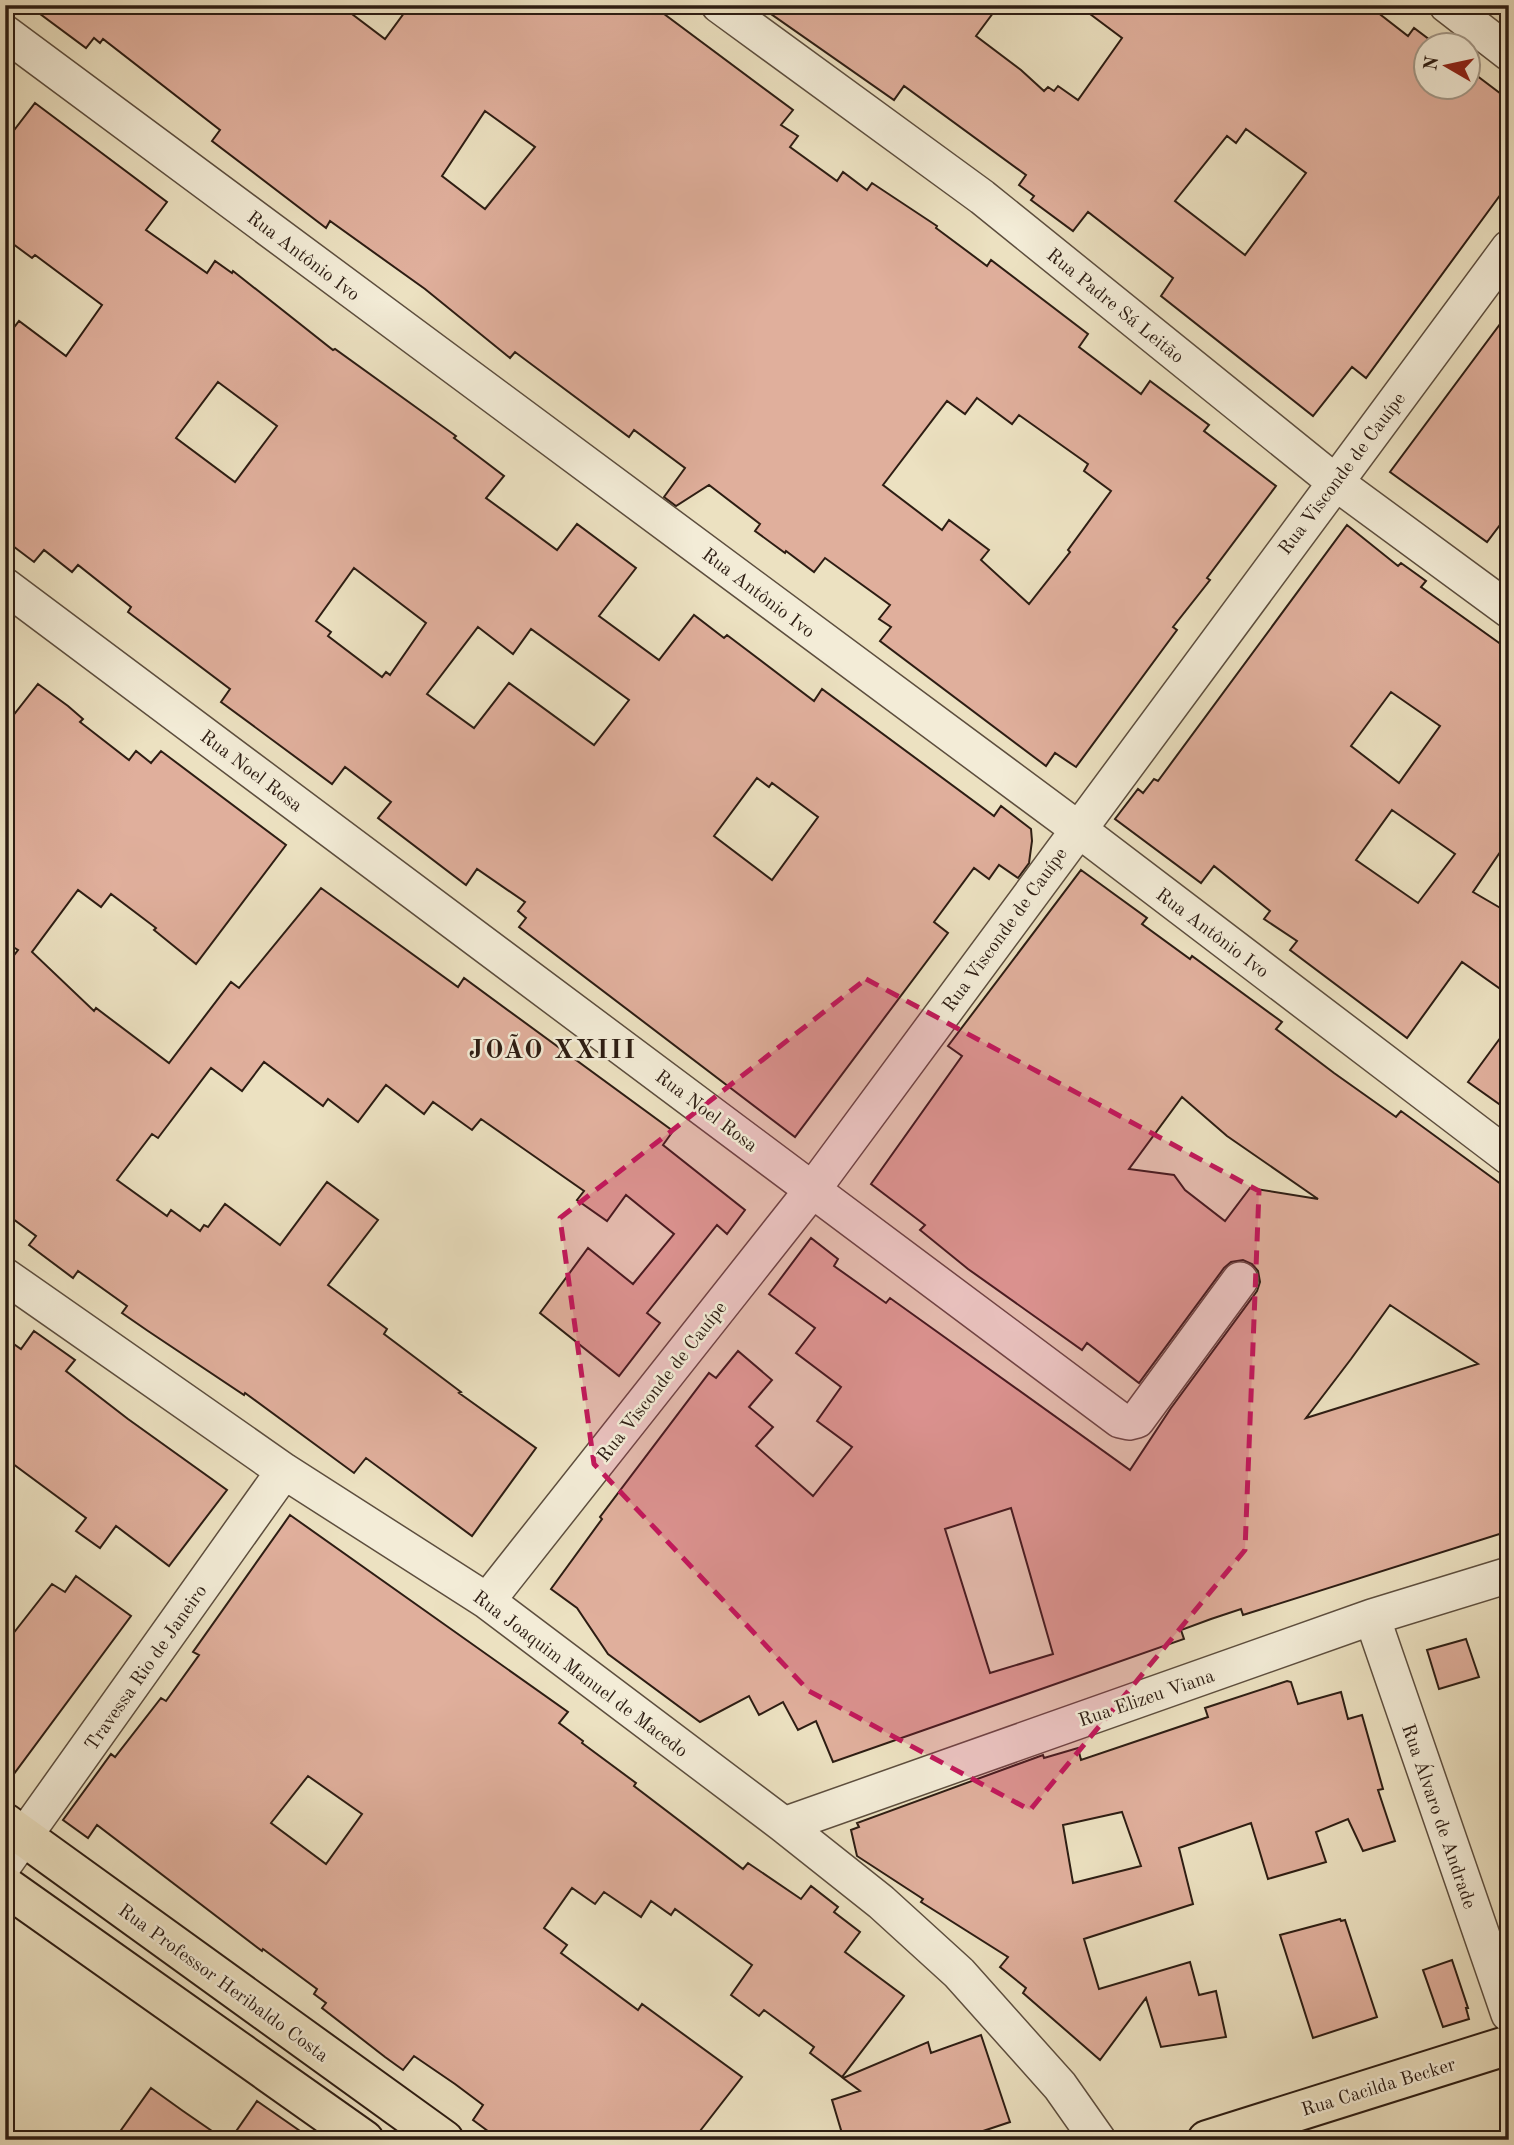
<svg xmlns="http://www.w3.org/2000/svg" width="1514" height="2145" font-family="'Old Standard TT',serif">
	<rect width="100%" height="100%" fill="#ece1c1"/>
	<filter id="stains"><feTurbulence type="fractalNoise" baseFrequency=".00286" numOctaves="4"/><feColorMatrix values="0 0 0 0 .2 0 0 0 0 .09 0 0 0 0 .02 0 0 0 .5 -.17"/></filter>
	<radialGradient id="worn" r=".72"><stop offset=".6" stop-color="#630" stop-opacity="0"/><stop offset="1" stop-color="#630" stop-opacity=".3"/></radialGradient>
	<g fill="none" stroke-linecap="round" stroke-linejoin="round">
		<path stroke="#6e7e70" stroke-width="10" d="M 5,2041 L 7,2140"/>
	</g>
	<path fill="#e0af9c" stroke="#2d1d13" stroke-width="2" fill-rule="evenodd" d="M 28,5 L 340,5 L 385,39 L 410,5 L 652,5 L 793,110 L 781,125 L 798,136 L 790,147 L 837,181 L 843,172 L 867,190 L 872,183 L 937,226 L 936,228 L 987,266 L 991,260 L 1088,334 L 1079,347 L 1141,394 L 1150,381 L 1209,425 L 1204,431 L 1276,486 L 1207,578 L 1210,580 L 1173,627 L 1177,630 L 1076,767 L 1055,753 L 1046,766 L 880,641 L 891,627 L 879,619 L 890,605 L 825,558 L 814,572 L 786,551 L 785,553 L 755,531 L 760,524 L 709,485 L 676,506 L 664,497 L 685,468 L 634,430 L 629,437 L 515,352 L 510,358 L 425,289 L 330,221 L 326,228 L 212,141 L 220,130 L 103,39 L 100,43 L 94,38 L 86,48 ZM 485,111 L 535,147 L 485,209 L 442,176 ZM 977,398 L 1012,424 L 1019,415 L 1088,464 L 1084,471 L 1111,491 L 1068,550 L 1070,552 L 1029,604 L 981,560 L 989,550 L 949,520 L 942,530 L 883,485 L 947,401 L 965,414 Z
		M 758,5 L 999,5 L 976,36 L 1021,70 L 1044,91 L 1048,87 L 1054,91 L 1058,86 L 1078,100 L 1122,38 L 1078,5 L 1368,5 L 1408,36 L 1414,28 L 1438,46 L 1426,46 L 1426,88 L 1468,88 L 1468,69 L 1509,100 L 1509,183 L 1366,378 L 1352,367 L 1313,416 L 1161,296 L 1173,278 L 1088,212 L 1073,231 L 1031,200 L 1034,196 L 1019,185 L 1026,175 L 904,86 L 894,100 ZM 1246,129 L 1306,173 L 1245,255 L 1175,201 L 1227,136 L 1236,143 Z
		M 35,103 L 167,202 L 146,230 L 207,273 L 215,261 L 232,273 L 233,271 L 333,350 L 335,349 L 456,436 L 454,438 L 504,476 L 486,498 L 557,550 L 577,524 L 636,568 L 599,616 L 659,660 L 694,615 L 724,638 L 727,635 L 814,701 L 822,689 L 994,816 L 1001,806 L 1031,829 L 1032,841 L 1029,863 L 1018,878 L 999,865 L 989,879 L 974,868 L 934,922 L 948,933 L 795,1137 L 519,927 L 526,918 L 518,911 L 525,902 L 477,869 L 466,885 L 378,818 L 391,802 L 345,767 L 332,784 L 221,702 L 230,689 L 128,612 L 131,607 L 78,565 L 72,572 L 44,550 L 34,562 L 5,540 L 5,339 L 19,321 L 66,356 L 102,305 L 35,255 L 32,258 L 5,238 L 5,142 ZM 218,382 L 277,426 L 235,482 L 176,438 ZM 354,568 L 426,623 L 390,675 L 386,672 L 382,677 L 328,636 L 331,632 L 316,621 ZM 478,627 L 513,654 L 531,629 L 629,700 L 594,745 L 509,683 L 474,728 L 427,694 ZM 757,778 L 769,787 L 772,783 L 818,817 L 772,880 L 714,836 Z
		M 1509,312 L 1509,513 L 1487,542 L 1390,472 Z
		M 1347,525 L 1398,566 L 1401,563 L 1426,581 L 1421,587 L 1509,650 L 1509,839 L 1473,892 L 1509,913 L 1509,995 L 1462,962 L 1407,1038 L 1290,950 L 1297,941 L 1264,919 L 1270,911 L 1214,866 L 1201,883 L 1115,819 L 1138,789 L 1143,793 L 1154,779 L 1158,781 ZM 1391,692 L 1440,726 L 1399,783 L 1351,746 ZM 1392,810 L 1455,854 L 1418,903 L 1356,860 Z
		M 38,684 L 68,706 L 83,719 L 80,722 L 129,760 L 136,751 L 151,763 L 161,751 L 286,845 L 196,964 L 154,930 L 156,928 L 111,894 L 101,907 L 78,890 L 32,952 L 94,1011 L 96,1008 L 169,1063 L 231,982 L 239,988 L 321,888 L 458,987 L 464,978 L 673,1131 L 663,1145 L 745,1210 L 727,1234 L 717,1225 L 647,1313 L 660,1323 L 619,1376 L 540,1313 L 588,1248 L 633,1284 L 674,1234 L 626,1195 L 607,1221 L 577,1200 L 584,1191 L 481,1119 L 472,1130 L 433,1102 L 424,1114 L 386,1085 L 358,1122 L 328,1099 L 323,1106 L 264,1062 L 242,1091 L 211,1068 L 158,1138 L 152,1134 L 117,1180 L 167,1216 L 171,1210 L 200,1231 L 204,1225 L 208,1227 L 225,1204 L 280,1245 L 327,1182 L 378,1220 L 328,1285 L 387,1329 L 384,1334 L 461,1392 L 459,1393 L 536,1448 L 472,1536 L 366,1458 L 354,1473 L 245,1393 L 244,1395 L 148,1331 L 122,1313 L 127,1306 L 78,1271 L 73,1278 L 29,1245 L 36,1236 L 5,1213 L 5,967 L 18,950 L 5,942 L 5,726 Z
		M 1081,870 L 1147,918 L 1142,924 L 1190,959 L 1192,956 L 1282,1022 L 1276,1029 L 1334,1073 L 1396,1117 L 1401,1111 L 1509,1190 L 1509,1531 L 1243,1615 L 1241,1609 L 1211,1619 L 1181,1630 L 1184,1639 L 833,1762 L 816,1721 L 798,1730 L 783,1702 L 759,1715 L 749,1696 L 700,1722 L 608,1654 L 577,1608 L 551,1589 L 602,1519 L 600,1517 L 709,1373 L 716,1378 L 738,1351 L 772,1380 L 749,1407 L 773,1427 L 756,1446 L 813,1496 L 852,1447 L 817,1421 L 841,1387 L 796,1353 L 815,1328 L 769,1294 L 811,1238 L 838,1259 L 834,1266 L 886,1303 L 890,1298 L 1130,1470 L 1171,1408 L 1257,1291 L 1260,1282 L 1258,1271 L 1252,1264 L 1243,1260 L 1231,1262 L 1224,1268 L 1139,1383 L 1087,1343 L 1082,1350 L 968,1269 L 920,1230 L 925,1225 L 871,1184 L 962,1056 L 948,1046 ZM 1182,1097 L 1227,1136 L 1318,1199 L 1250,1188 L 1225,1221 L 1185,1190 L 1174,1175 L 1129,1169 ZM 1390,1305 L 1478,1364 L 1306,1418 L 1351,1359 ZM 1011,1508 L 1053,1654 L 990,1673 L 945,1529 Z
		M 1509,1026 L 1509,1111 L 1468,1082 Z
		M 34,1331 L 75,1360 L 66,1371 L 128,1419 L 227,1490 L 169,1566 L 116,1526 L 100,1548 L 76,1531 L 86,1518 L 5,1458 L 5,1338 L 21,1349 Z
		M 290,1515 L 568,1712 L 559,1723 L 583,1741 L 582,1743 L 636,1783 L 634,1786 L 743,1869 L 748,1863 L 801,1899 L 811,1886 L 838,1907 L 834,1912 L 860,1932 L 845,1952 L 904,1996 L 842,2077 L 810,2053 L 814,2047 L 764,2010 L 759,2016 L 731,1995 L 752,1965 L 675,1909 L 671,1915 L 651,1901 L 641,1917 L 604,1892 L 595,1904 L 572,1888 L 544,1928 L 567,1945 L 561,1953 L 638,2010 L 642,2004 L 742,2077 L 693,2140 L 500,2140 L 473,2120 L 483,2105 L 455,2084 L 414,2056 L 403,2070 L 385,2057 L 322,2008 L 326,2003 L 314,1994 L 317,1989 L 263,1949 L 262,1951 L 97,1825 L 88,1838 L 63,1820 L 111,1754 L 115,1757 L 161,1698 L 166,1701 L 199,1655 L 193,1652 ZM 308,1776 L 362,1814 L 326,1864 L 271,1823 Z
		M 76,1576 L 131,1616 L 5,1786 L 5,1644 L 52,1584 L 65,1592 Z
		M 1466,1639 L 1479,1677 L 1439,1689 L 1427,1650 Z
		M 1287,1681 L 1291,1682 L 1298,1704 L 1341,1692 L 1348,1719 L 1362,1715 L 1383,1789 L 1378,1790 L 1395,1841 L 1363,1851 L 1348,1819 L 1316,1832 L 1326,1862 L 1268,1879 L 1251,1823 L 1179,1848 L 1193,1904 L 1084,1939 L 1099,1989 L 1190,1962 L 1199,1995 L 1216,1991 L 1226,2037 L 1161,2047 L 1146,1998 L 1100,2060 L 1023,1993 L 1026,1988 L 1000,1967 L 1008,1957 L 921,1902 L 923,1899 L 857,1856 L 851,1830 L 859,1827 L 857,1823 L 1043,1755 L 1044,1758 L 1078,1748 L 1081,1760 L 1208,1717 L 1205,1708 ZM 1122,1812 L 1141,1866 L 1073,1883 L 1063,1825 Z
		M 1340,1919 L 1341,1921 L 1345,1920 L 1377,2017 L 1313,2038 L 1280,1935 Z
		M 1452,1960 L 1468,2008 L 1466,2008 L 1469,2019 L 1443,2027 L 1423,1970 Z
		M 981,2035 L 1010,2122 L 956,2140 L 844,2140 L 832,2100 L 860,2091 L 843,2078 L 928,2042 L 931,2053 Z
		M 151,2088 L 183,2111 L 225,2140 L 114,2140 Z
		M 257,2101 L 313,2140 L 230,2140 Z"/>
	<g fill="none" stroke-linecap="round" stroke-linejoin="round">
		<g stroke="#5d4e3e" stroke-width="38">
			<path id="street" d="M 719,5 L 982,197 L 1335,482 L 1509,610
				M 1447,5 L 1509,53
				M 5,33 L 1078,829 L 1509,1157
				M 5,586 L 1120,1420 L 1129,1422 L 1137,1420 L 1240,1280
				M 5,1276 L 284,1471 L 487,1601 L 784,1825 L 881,1902 L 959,1973 L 1060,2086 L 1098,2140
				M 487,1601 L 813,1189 L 1509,248
				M 1372,1617 L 1509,2014
				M 784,1825 L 1372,1617 L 1509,1575
				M 5,1863 L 284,1471"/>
		</g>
		<g stroke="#2d1d13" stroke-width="42">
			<path id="primary" d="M 5,1823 L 444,2140
				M 5,1886 L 364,2140
				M 1207,2140 L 1509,2045"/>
		</g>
		<use href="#street" stroke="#f3ecd7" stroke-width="35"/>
		<use href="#primary" stroke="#ece1c1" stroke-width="38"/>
	</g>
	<path fill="#c2185b" fill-opacity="0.2" stroke="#c2185b" stroke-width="5" stroke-dasharray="14 9" stroke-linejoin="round" d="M 866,979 L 1259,1191 L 1245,1550 L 1030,1810 L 809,1691 L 594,1464 L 560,1218 Z"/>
	<g text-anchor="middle" stroke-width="5" stroke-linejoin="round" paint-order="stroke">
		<g font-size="19" fill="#2d1d13" stroke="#f3ecd7">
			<text transform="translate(304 255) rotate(37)" y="7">Rua Antônio Ivo</text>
			<text transform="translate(1116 305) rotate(39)" y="7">Rua Padre Sá Leitão</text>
			<text transform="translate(1341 473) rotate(-53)" y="7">Rua Visconde de Cauípe</text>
			<text transform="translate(759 592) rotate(37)" y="7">Rua Antônio Ivo</text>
			<text transform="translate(252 770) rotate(37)" y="7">Rua Noel Rosa</text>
			<text transform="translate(1004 929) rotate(-54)" y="7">Rua Visconde de Cauípe</text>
			<text transform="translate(1213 932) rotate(37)" y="7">Rua Antônio Ivo</text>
			<text transform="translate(707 1110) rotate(37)" y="7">Rua Noel Rosa</text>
			<text transform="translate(661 1381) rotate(-52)" y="7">Rua Visconde de Cauípe</text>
			<text transform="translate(145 1667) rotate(-55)" y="7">Travessa Rio de Janeiro</text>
			<text transform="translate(581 1673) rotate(37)" y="7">Rua Joaquim Manuel de Macedo</text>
			<text transform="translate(1146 1697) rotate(-19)" y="7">Rua Elizeu Viana</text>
			<text transform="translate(1440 1816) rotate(71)" y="7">Rua Álvaro de Andrade</text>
			<text transform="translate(224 1982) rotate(36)" y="7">Rua Professor Heribaldo Costa</text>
			<text transform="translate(1378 2086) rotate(-17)" y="7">Rua Cacilda Becker</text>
		</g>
		<g font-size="26" font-weight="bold" letter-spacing="2" fill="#2d1d13" stroke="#f3ecd7">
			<text x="553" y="1058">JOÃO XXIII</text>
		</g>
	</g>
	<rect width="1514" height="2145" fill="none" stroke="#ece1c1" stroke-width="28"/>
	<rect x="7" y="7" width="1500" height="2131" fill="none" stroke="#2d1d13" stroke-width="3.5"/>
	<rect x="14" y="14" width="1486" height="2117" fill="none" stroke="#2d1d13" stroke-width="2"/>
	<g transform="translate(1447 66) rotate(279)"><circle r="33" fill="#f3ecd7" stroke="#a49989" stroke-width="2"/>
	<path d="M0-5L12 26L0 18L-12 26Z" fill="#8f2418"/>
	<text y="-10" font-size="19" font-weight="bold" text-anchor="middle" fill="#2d1d13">N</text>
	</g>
	<rect width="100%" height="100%" filter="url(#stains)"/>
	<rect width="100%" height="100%" fill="url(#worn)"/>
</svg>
